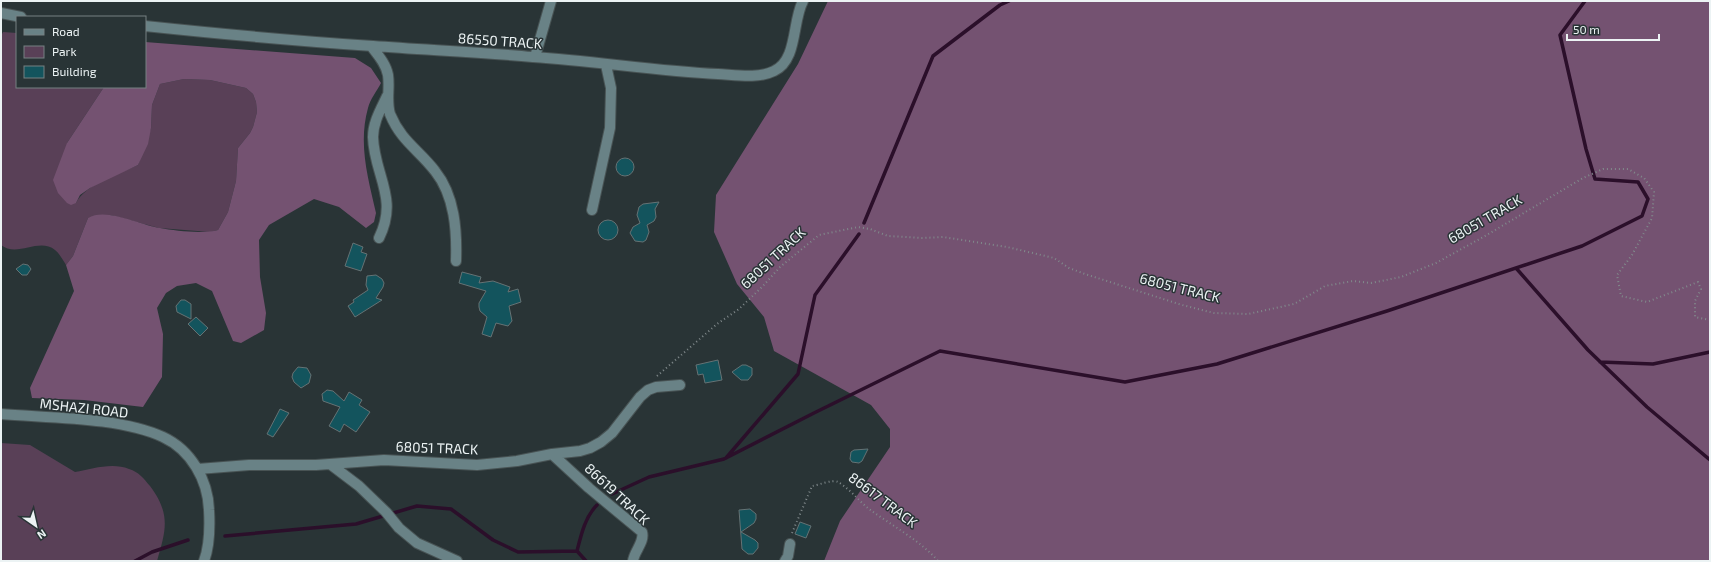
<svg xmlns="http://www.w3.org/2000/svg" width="1711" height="562" font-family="'Exo 2',sans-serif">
	<rect width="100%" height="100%" fill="#293436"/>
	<path fill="#594057" d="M 3,32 L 17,33 L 17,87 L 104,87 L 67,143 L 76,203 C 86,184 118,174 138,165 L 151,128 L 152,105 L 160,84 L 184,79 L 210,80 L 246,88 L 253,94 L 256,102 L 257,112 L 253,127 L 250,133 L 238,148 L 236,181 L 228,212 L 218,230 L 210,232 L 159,228 L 111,215 L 88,218 L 73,256 L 66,265 C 63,260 59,253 55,250 C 39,237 17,258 1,245 L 1,36 Z
		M 1,443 L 30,445 L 75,472 C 92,469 112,462 129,469 C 139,472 144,479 150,486 C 171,514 166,530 157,561 L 1,561 Z"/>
	<path fill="#745271" d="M 828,1 L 1710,1 L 1710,561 L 824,561 L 840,521 L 890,447 L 890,429 L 871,405 L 774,351 L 764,317 L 737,284 L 714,232 L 716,195 L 798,64 Z
		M 145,42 L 355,58 L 371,68 L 381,83 C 377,91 370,99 368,108 C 358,144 368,178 376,213 L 374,222 L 366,228 L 339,207 L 314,199 L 269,225 L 259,240 L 260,277 L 266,313 L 264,330 L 241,343 L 233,341 L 212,291 L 196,283 L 177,286 L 166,293 L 157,308 L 163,334 L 162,377 L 143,407 L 84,400 L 32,398 L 30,388 L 74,291 L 66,265 L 73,256 L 88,218 C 106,207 140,225 160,228 C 176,231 203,234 218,230 L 228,212 L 236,181 L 238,148 L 250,133 L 253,127 L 257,112 L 256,102 L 253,94 L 246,88 L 210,80 L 184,79 L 160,84 L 152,105 L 151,128 L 148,144 L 138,165 L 90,188 L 80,195 L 76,203 L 71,205 L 67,203 L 58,193 L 53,180 L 67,143 L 104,87 L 145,87 Z"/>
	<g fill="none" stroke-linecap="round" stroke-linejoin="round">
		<path stroke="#2b0f2a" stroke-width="3.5" d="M 864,223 L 933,56 L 1000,5 L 1009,1
			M 1516,268 L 1588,350 L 1647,407 L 1710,460
			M 1600,362 L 1653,364 L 1710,352
			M 726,458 L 798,374 L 815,295 L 859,234
			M 612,494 L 649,477 L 724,459 L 814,413 L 940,351 L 1125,382 L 1217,364 L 1387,311 L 1582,246 L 1642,216 L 1648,199 L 1638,182 L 1595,179 L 1586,149 L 1560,35 L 1585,1
			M 225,536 L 356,524 L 417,506 L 451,509 L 493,540 L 518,552 L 577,551 C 581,535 585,517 597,505
			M 577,551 L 586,561
			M 135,561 L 152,552 L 188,540"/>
	</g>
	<path fill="#13545d" stroke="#657274" d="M616 167a9 9 0 1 1 18 0a9 9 0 1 1-18 0Z
		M 659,202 L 655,209 L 656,217 L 654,221 L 647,225 L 649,232 L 646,240 L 643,242 L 635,241 L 630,233 L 633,227 L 640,223 L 637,215 L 639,207 L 643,204 Z
		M598 230a10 10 0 1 1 20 0a10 10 0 1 1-20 0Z
		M 353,243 L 363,247 L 361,252 L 367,254 L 361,271 L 345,266 Z
		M 23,264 L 28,265 L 31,269 L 27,275 L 22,275 L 16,269 Z
		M 462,272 L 481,277 L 479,283 L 493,281 L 510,287 L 508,292 L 518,289 L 521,302 L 509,306 L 512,321 L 508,326 L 496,323 L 491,337 L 482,334 L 487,317 L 480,311 L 479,307 L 479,303 L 486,291 L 459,283 Z
		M 376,275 L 382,279 L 384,283 L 383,287 L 376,298 L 382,300 L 355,317 L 348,306 L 354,302 L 353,300 L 368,290 L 366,285 L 367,276 Z
		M 181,300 L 185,300 L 191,304 L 191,319 L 177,312 L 176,306 Z
		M 196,317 L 208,328 L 200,336 L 188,324 Z
		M 718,360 L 722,380 L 705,383 L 703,374 L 698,375 L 696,365 Z
		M 742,365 L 746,365 L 752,368 L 752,375 L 748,380 L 741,380 L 732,372 Z
		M 298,367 L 307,368 L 311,375 L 309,383 L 301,388 L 294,382 L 292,377 L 293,373 Z
		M 327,390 L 333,391 L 344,401 L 349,392 L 362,400 L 359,405 L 370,412 L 356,432 L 344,424 L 340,432 L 329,426 L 340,407 L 323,401 L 322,394 Z
		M 280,409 L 289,413 L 273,437 L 267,434 Z
		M 868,449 L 862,461 L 859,463 L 852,462 L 850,459 L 851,452 L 854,450 Z
		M 750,509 L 756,514 L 756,519 L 754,523 L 741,532 L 755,540 L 758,543 L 758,548 L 753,554 L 748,554 L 742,549 L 739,510 Z
		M 800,522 L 811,526 L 806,538 L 795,534 Z"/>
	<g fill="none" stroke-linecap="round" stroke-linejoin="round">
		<g stroke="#485354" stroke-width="12">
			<path id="minor" d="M 1,13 L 21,17
				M 145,26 C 221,34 297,41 373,46 C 426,50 480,52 533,57 C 595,61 656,71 718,74 C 736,75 758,79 774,71 C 798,60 792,21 803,1
				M 371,46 C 378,55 386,64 388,75 C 390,88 386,101 390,114 C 401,141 419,150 435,171 C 455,196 457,231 456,261
				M 535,57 L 551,1
				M 592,210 L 610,128 L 611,88 L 606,65
				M 379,238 C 399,198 374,175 373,137 C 373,122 381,109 387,96
				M 1,414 C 49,418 120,417 163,437 C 191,450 208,480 209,510 C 210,528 210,545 204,561
				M 552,454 L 589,488 L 642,532 C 645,542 634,551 633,561
				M 330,464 L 359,486 L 386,512 L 399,528 L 417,543 L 457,561
				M 198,469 L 249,465 L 316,465 L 384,460 L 477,465 L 517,461 L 552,454 L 580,451 L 590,448 L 601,442 L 612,433 L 640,397 L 648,390 L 656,387 L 680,385
				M 785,561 L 788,556 L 790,544"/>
		</g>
		<path stroke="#818a8c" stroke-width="2" stroke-dasharray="1 3" stroke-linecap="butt" d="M 657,376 L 717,324 L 739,309 L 763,286 L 780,267 L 819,235 L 858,227 L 870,229 L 888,236 L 922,238 L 943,237 L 1007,247 L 1054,258 L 1069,268 L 1085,274 L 1182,305 L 1214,313 L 1248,314 L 1294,304 L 1325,286 L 1353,281 L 1371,283 L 1401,277 L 1436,263 L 1485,236 L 1583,178 L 1603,169 L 1628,169 L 1644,178 L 1654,192 L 1652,218 L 1632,255 L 1617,275 L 1621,296 L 1647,302 L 1698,282 L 1701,289 L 1695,301 L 1695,317 L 1710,320
			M 792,533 L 812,486 C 819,485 833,479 838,482 C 850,489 859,501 869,509 C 891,525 921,541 938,561"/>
		<use href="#minor" stroke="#698286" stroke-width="10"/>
	</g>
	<g text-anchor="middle" stroke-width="3" stroke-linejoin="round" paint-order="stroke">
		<g font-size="14" fill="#ecf3f4" stroke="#293436">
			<text transform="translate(500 41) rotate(4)" y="5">86550 TRACK</text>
			<text transform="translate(1485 219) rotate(-30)" y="5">68051 TRACK</text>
			<text transform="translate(773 258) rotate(-43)" y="5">68051 TRACK</text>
			<text transform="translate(1180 288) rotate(14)" y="5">68051 TRACK</text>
			<text transform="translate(84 408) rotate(6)" y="5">MSHAZI ROAD</text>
			<text transform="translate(437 448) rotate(2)" y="5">68051 TRACK</text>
			<text transform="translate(617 494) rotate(43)" y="5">86619 TRACK</text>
			<text transform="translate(883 500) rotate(37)" y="5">86617 TRACK</text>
		</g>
	</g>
	<rect width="1711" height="562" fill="none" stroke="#ecf3f4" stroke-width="4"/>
	<rect x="16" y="16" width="130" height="72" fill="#293436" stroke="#778082"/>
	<rect x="24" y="29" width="20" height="6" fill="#698286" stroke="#778082"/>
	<text x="52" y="36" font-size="12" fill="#ecf3f4">Road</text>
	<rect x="24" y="46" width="20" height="12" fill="#594057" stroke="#778082"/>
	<text x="52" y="56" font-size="12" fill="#ecf3f4">Park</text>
	<rect x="24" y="66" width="20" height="12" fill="#13545d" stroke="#778082"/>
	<text x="52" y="76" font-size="12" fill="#ecf3f4">Building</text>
	<g transform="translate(36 526) rotate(146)" stroke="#293436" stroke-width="3" paint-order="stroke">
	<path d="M0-3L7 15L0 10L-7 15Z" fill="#ecf3f4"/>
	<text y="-6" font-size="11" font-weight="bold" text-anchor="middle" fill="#ecf3f4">N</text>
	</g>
	<path d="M1567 34v6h92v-6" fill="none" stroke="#ecf3f4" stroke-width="2"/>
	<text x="1573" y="34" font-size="12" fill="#ecf3f4" stroke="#293436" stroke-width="3" paint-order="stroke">50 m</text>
</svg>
